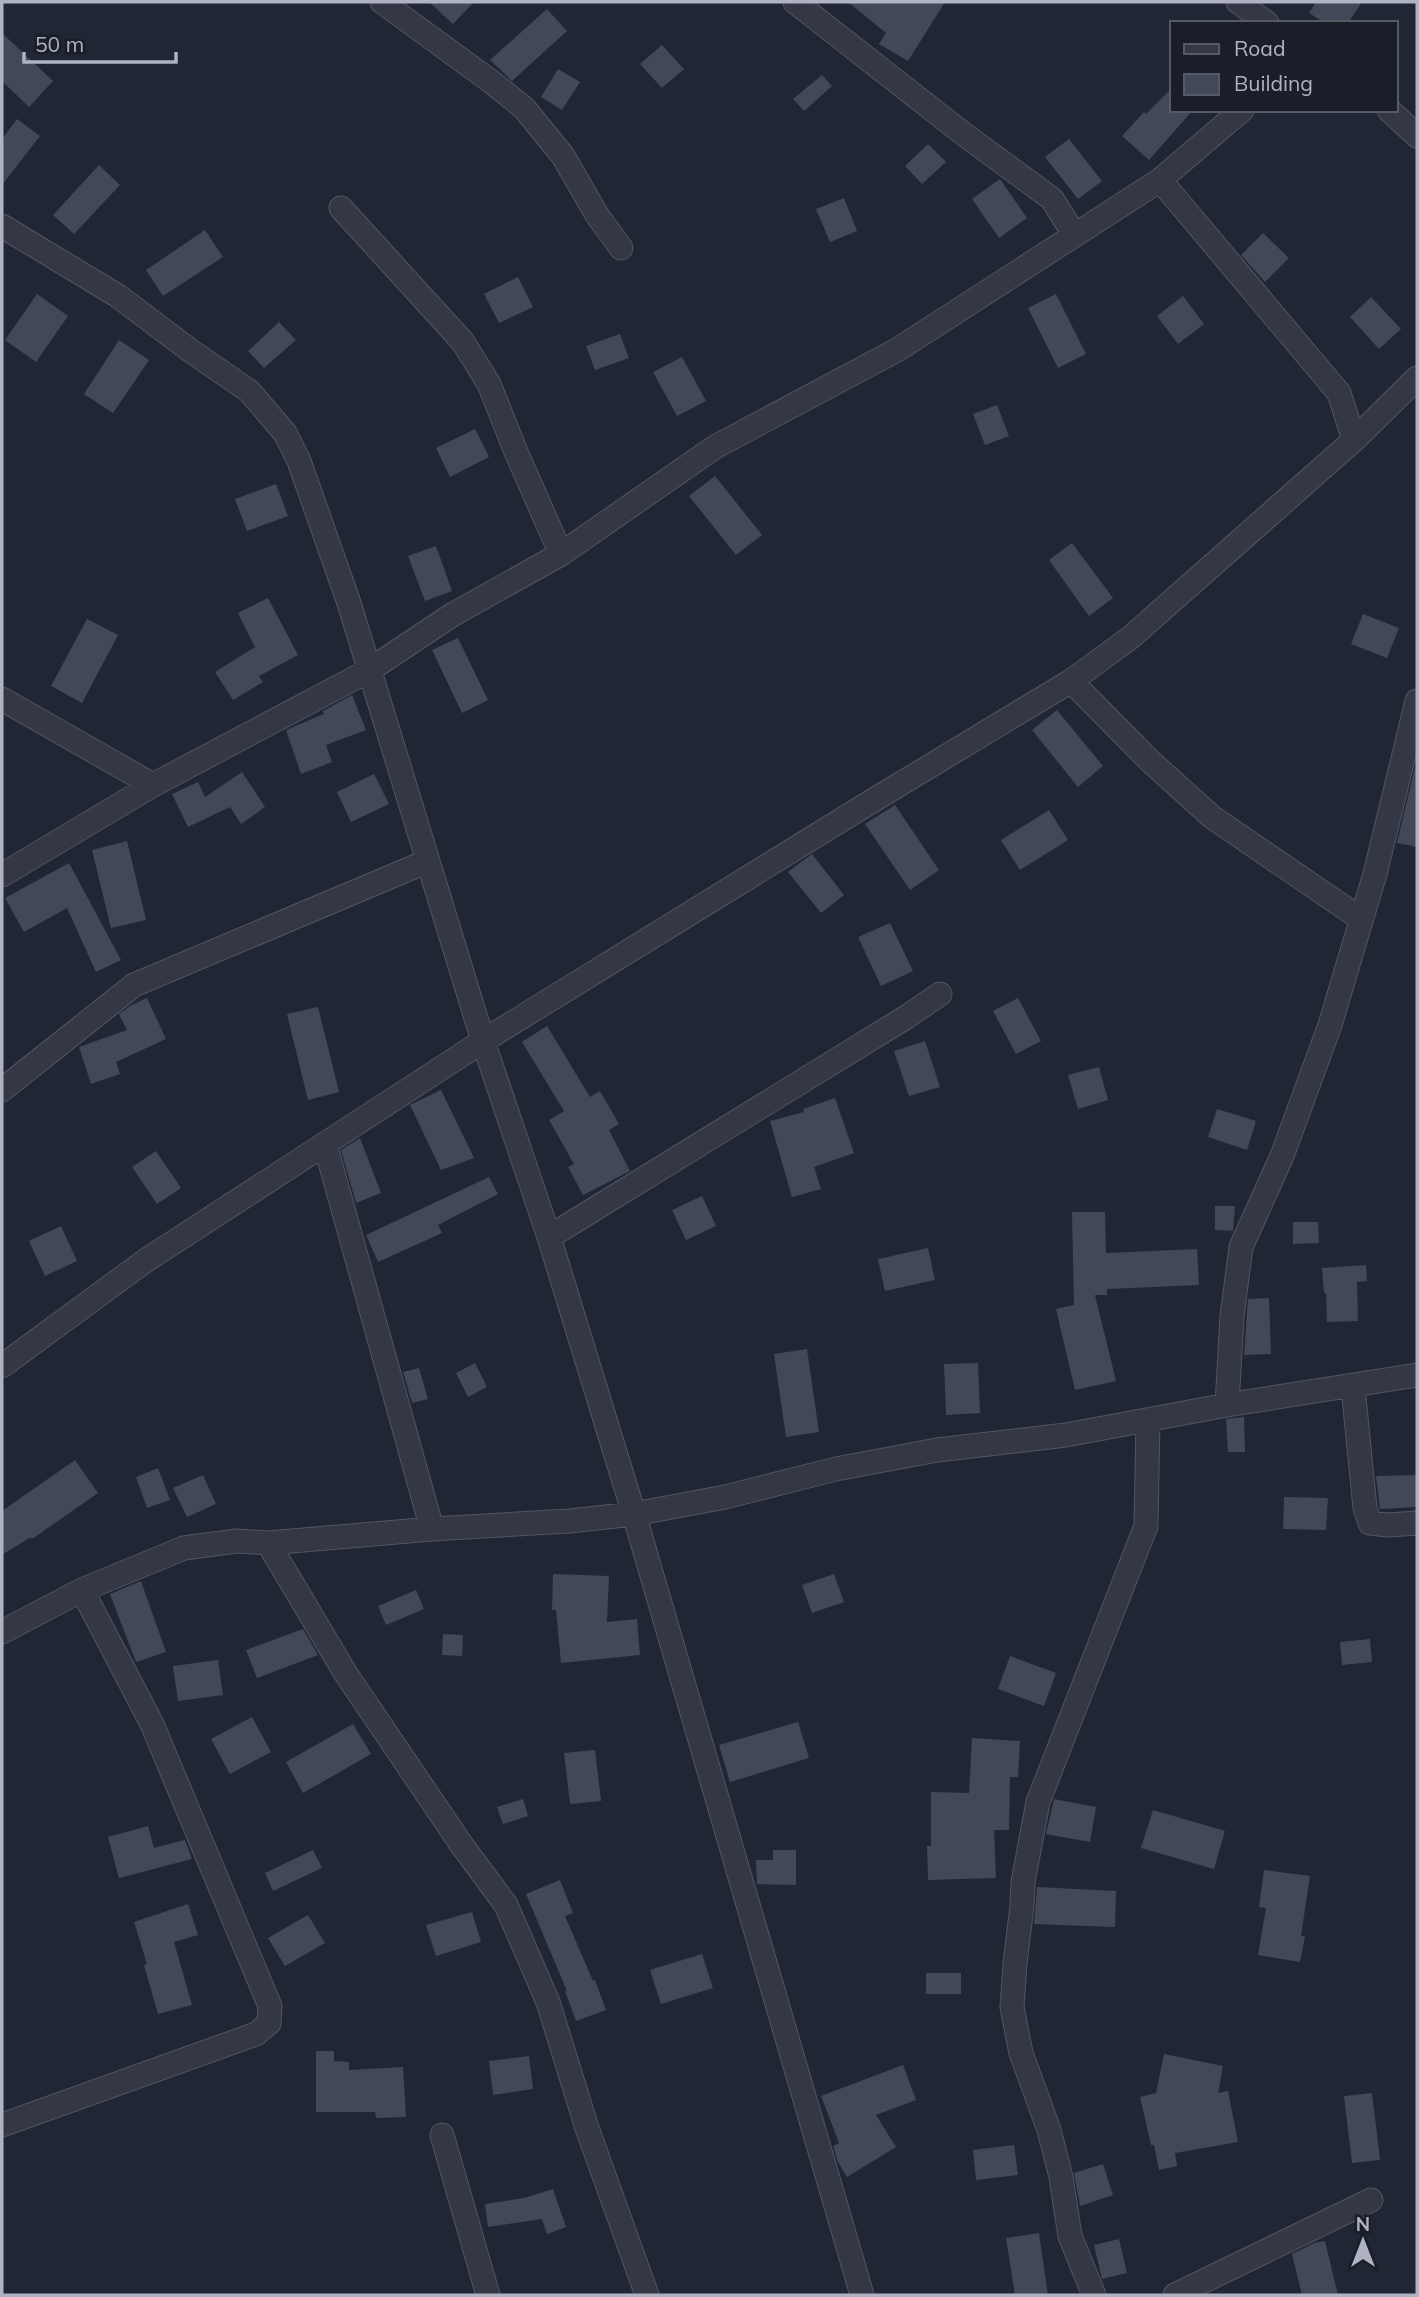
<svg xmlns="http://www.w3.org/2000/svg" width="1419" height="2297" font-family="Mulish,sans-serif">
	<rect width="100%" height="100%" fill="#212634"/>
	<path fill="#434859" d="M 429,2 L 474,2 L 453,24 Z
		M 848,2 L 945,2 L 908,61 L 879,44 L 886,33 Z
		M 1316,2 L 1362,2 L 1348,23 L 1325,23 L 1309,13 Z
		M 547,9 L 567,31 L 512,81 L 490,60 Z
		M 2,33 L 53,81 L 29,107 L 2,81 Z
		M 662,45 L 684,69 L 662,88 L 640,64 Z
		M 558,69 L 580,82 L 562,110 L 541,97 Z
		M 822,75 L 832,86 L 804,111 L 793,99 Z
		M 1172,88 L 1172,110 L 1193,110 L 1149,160 L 1122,136 L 1144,112 L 1146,114 Z
		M 17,119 L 40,136 L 2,185 L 2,139 Z
		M 1069,139 L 1102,181 L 1078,199 L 1045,157 Z
		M 928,144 L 946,162 L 922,184 L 905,166 Z
		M 99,165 L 120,185 L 74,234 L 53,215 Z
		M 1000,179 L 1027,218 L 999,238 L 972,199 Z
		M 844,198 L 857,231 L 830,242 L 816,209 Z
		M 205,230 L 223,257 L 163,296 L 146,270 Z
		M 1263,233 L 1289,258 L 1265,282 L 1241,255 Z
		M 518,277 L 533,307 L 499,323 L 484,294 Z
		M 37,294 L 68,316 L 36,362 L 5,340 Z
		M 1056,294 L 1086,354 L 1058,368 L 1028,308 Z
		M 1183,296 L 1204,324 L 1178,344 L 1157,316 Z
		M 1371,297 L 1401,329 L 1379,349 L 1350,317 Z
		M 279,322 L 296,340 L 264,368 L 248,351 Z
		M 620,334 L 629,358 L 595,370 L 586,346 Z
		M 119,340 L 149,360 L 113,413 L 84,394 Z
		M 682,357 L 706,401 L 677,416 L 653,372 Z
		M 997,405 L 1009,436 L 985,445 L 973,414 Z
		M 475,429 L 489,457 L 450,477 L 436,448 Z
		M 715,476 L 762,535 L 736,555 L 689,496 Z
		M 276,484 L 288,516 L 247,531 L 235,499 Z
		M 1072,543 L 1113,598 L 1089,616 L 1049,560 Z
		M 436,546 L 452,591 L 425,601 L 408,556 Z
		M 268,598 L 298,655 L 259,676 L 263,682 L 233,700 L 215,672 L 255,647 L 238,613 Z
		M 1363,614 L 1399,628 L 1387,658 L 1351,644 Z
		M 87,619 L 118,635 L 82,703 L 51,686 Z
		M 458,638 L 488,700 L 462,713 L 432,650 Z
		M 352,695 L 366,730 L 326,745 L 332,762 L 301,774 L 286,730 L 324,714 L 323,711 Z
		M 1057,710 L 1103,766 L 1078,787 L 1032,730 Z
		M 1417,759 L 1417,847 L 1397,843 Z
		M 242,772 L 265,807 L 241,824 L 230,807 L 188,827 L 172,794 L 198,782 L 205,797 Z
		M 374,774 L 389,804 L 351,822 L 337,792 Z
		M 895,805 L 939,870 L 910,890 L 865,824 Z
		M 1049,810 L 1068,840 L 1020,870 L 1001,840 Z
		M 127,841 L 146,920 L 111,928 L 92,850 Z
		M 812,854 L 844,895 L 821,913 L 788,872 Z
		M 69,863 L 121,960 L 96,972 L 67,908 L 24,932 L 5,898 Z
		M 890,923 L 913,971 L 881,986 L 858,937 Z
		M 147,998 L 166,1039 L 116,1062 L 120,1074 L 91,1084 L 79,1047 L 127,1030 L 119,1014 L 130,1006 Z
		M 1018,998 L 1041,1041 L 1016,1054 L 993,1011 Z
		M 318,1007 L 339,1092 L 308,1100 L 287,1014 Z
		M 547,1026 L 590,1097 L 600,1091 L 619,1124 L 609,1130 L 630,1171 L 583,1195 L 568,1167 L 574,1164 L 549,1120 L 564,1111 L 522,1042 Z
		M 925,1041 L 940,1087 L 909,1096 L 894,1051 Z
		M 1099,1067 L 1108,1100 L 1078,1109 L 1068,1075 Z
		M 441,1090 L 474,1158 L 441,1170 L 410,1105 Z
		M 835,1098 L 854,1153 L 814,1167 L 821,1189 L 792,1197 L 770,1121 L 804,1112 L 803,1109 Z
		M 1217,1109 L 1256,1121 L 1247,1150 L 1208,1137 Z
		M 360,1138 L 381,1193 L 356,1203 L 341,1150 Z
		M 156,1151 L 181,1188 L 157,1204 L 132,1167 Z
		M 489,1177 L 498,1194 L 438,1225 L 442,1233 L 378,1262 L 366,1235 Z
		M 702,1196 L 716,1226 L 686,1240 L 672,1210 Z
		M 1215,1206 L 1235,1206 L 1233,1231 L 1215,1230 Z
		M 1072,1212 L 1105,1212 L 1106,1253 L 1197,1249 L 1199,1285 L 1107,1289 L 1107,1295 L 1095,1295 L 1116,1381 L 1075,1390 L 1056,1309 L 1074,1305 Z
		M 1293,1222 L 1318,1222 L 1319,1243 L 1293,1244 Z
		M 61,1226 L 77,1261 L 45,1276 L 29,1241 Z
		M 928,1248 L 935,1280 L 885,1291 L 878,1259 Z
		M 1366,1265 L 1367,1281 L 1357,1282 L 1358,1321 L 1327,1322 L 1326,1293 L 1324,1293 L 1322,1268 Z
		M 1269,1298 L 1271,1354 L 1244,1355 L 1248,1299 Z
		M 807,1349 L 819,1432 L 786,1437 L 774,1354 Z
		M 475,1363 L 487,1387 L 468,1397 L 456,1373 Z
		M 978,1363 L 980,1413 L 946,1415 L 944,1364 Z
		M 419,1368 L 428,1399 L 412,1403 L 403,1372 Z
		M 1244,1417 L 1245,1452 L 1228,1452 L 1226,1419 Z
		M 75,1460 L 98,1493 L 32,1539 L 31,1537 L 2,1555 L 2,1511 Z
		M 158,1468 L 170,1500 L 147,1508 L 136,1477 Z
		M 203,1475 L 216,1504 L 187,1517 L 173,1488 Z
		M 1417,1475 L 1417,1507 L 1380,1509 L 1376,1476 Z
		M 1284,1497 L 1328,1498 L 1326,1530 L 1283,1529 Z
		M 553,1574 L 609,1576 L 607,1622 L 637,1619 L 640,1655 L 561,1663 L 556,1610 L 552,1610 Z
		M 834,1574 L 844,1602 L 812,1613 L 802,1585 Z
		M 141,1581 L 166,1652 L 136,1662 L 110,1594 Z
		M 416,1590 L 424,1609 L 386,1625 L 378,1606 Z
		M 303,1629 L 318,1655 L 257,1678 L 246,1650 Z
		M 443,1634 L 463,1635 L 462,1656 L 442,1655 Z
		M 1370,1639 L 1372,1662 L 1342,1665 L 1340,1642 Z
		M 1010,1656 L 1056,1673 L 1044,1706 L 998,1689 Z
		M 218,1660 L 223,1695 L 178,1701 L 173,1666 Z
		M 252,1717 L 271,1752 L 230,1774 L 211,1739 Z
		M 798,1722 L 809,1758 L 730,1782 L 719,1745 Z
		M 353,1724 L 371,1754 L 303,1793 L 286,1762 Z
		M 972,1738 L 1020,1741 L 1018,1777 L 1010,1777 L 1009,1830 L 994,1830 L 996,1878 L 928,1880 L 927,1846 L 931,1846 L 931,1792 L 969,1793 Z
		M 595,1750 L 601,1801 L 570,1804 L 564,1753 Z
		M 523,1799 L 528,1816 L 503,1824 L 497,1807 Z
		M 1054,1799 L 1096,1807 L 1090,1842 L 1046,1834 Z
		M 1153,1810 L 1225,1831 L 1214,1869 L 1141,1848 Z
		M 148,1826 L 154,1848 L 185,1840 L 192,1859 L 119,1878 L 108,1837 Z
		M 313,1850 L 322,1868 L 273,1891 L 265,1873 Z
		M 773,1850 L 796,1850 L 796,1885 L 757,1884 L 756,1860 L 773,1860 Z
		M 1264,1870 L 1310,1876 L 1301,1936 L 1305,1936 L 1300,1962 L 1258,1955 L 1266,1908 L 1259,1907 Z
		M 560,1880 L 573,1913 L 565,1916 L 593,1981 L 595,1980 L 606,2010 L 576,2021 L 565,1991 L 567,1991 L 526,1894 Z
		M 1037,1887 L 1116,1891 L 1115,1927 L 1034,1924 Z
		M 188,1904 L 198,1935 L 174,1942 L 192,2005 L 158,2014 L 144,1965 L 147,1964 L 134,1922 Z
		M 472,1912 L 481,1942 L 436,1956 L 426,1925 Z
		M 308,1915 L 325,1943 L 285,1966 L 268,1938 Z
		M 702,1954 L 713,1988 L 661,2004 L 650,1970 Z
		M 926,1973 L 961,1973 L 961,1994 L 926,1994 Z
		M 316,2051 L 334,2051 L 334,2061 L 349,2062 L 349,2070 L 403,2067 L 406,2117 L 376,2118 L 375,2112 L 316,2112 Z
		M 1164,2054 L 1223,2066 L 1218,2093 L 1228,2091 L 1238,2142 L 1175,2153 L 1177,2166 L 1159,2170 L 1154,2145 L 1151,2145 L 1140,2097 L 1156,2093 Z
		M 529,2056 L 533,2089 L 493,2095 L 489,2061 Z
		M 903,2065 L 916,2100 L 876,2115 L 896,2147 L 847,2177 L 838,2162 L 833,2146 L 839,2143 L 821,2096 Z
		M 1372,2093 L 1380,2160 L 1352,2163 L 1344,2096 Z
		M 1014,2145 L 1018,2175 L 976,2180 L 973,2150 Z
		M 1103,2164 L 1113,2195 L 1080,2206 L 1074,2173 Z
		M 553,2189 L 566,2227 L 547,2234 L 542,2219 L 488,2227 L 485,2204 L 524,2198 Z
		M 1039,2233 L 1048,2295 L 1015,2295 L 1006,2238 Z
		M 1119,2239 L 1127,2273 L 1102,2279 L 1094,2245 Z
		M 1325,2241 L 1338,2295 L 1302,2295 L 1292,2254 L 1314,2243 Z"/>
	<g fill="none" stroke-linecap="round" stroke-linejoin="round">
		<g stroke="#525563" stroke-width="25">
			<path id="minor" d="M 382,2 L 489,80 L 524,108 L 563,156 L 597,215 L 621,248
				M 795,2 L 961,132 L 1052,199 L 1074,234
				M 1238,2 L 1267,23
				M 1389,110 L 1417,136
				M 1160,180 L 1339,393 L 1354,440
				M 341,208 L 463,342 L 489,384 L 516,452 L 561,554
				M 2,226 L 118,296 L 191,351 L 249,391 L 285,433 L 299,461 L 349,603 L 483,1041 L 549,1237 L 634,1514 L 862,2295
				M 1071,681 L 1150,761 L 1212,817 L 1361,919
				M 2,699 L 153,785
				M 2,875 L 153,785 L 368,671 L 452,615 L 561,554 L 715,447 L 897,350 L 1160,180 L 1242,110
				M 2,1090 L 134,985 L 428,861
				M 325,1144 L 432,1529
				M 549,1237 L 908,1016 L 940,994
				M 2,1366 L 145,1261 L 483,1041 L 877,798 L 1071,681 L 1130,638 L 1354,440 L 1417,378
				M 1353,1387 L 1365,1508 L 1370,1523 L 1388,1525 L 1417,1523
				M 1227,1405 L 1232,1316 L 1241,1247 L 1282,1156 L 1330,1025 L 1375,874 L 1417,701
				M 268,1543 L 346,1674 L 461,1844 L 506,1905 L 548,2002 L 587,2128 L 647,2295
				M 2,1632 L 82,1590 L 184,1548 L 237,1541 L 268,1543 L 432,1529 L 569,1521 L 634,1514 L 725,1497 L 836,1469 L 937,1450 L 1066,1435 L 1227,1405 L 1417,1375
				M 2,2125 L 256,2034 L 269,2023 L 270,2006 L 152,1724 L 82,1590
				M 442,2135 L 488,2295
				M 1094,2295 L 1070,2236 L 1061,2177 L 1049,2130 L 1021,2053 L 1012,2007 L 1015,1963 L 1022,1906 L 1023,1882 L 1038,1802 L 1146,1526 L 1148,1420
				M 1175,2295 L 1371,2200"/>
		</g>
		<use href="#minor" stroke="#343845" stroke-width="23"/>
	</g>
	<rect width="1419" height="2297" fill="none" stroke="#afb2c2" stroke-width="7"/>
	<rect x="1170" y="21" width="228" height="91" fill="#1a1e29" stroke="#565966" stroke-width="2"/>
	<rect x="1184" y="44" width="35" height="10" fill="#343845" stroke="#565966" stroke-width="2"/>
	<text x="1234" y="56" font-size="21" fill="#afb2c2">Road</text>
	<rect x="1184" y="74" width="35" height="21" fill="#434859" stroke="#565966" stroke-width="2"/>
	<text x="1234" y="91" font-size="21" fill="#afb2c2">Building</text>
	<g transform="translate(1363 2241)" stroke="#1a1e29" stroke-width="5" paint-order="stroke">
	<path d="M0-5L12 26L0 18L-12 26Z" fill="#afb2c2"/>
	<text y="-10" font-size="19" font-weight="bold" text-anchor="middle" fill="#afb2c2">N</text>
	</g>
	<path d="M24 52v10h152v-10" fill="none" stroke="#afb2c2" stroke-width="3.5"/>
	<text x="35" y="52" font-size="21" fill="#afb2c2" stroke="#1a1e29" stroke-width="5" paint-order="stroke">50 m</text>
</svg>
